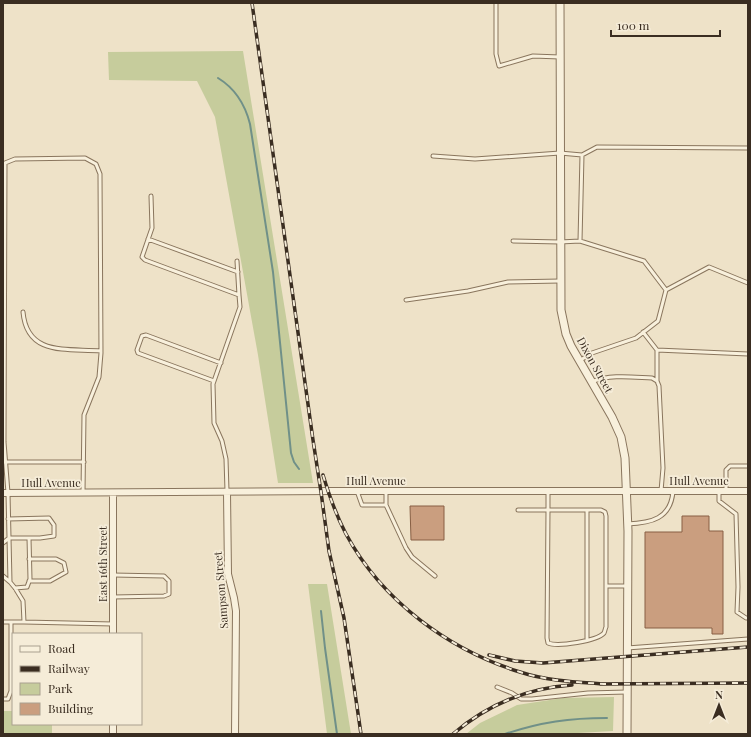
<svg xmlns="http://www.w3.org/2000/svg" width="751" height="737" font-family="'Playfair Display',serif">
	<rect width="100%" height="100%" fill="#eee2c8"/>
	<path fill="#c6cc9c" d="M 243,51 L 313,483 L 278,483 L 258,355 L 215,117 L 197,81 L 109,80 L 108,52 Z
		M 308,584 L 327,584 L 351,734 L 327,734 Z
		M 614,697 L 613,731 L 560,734 L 466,734 L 480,723 L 517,705 L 563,698 Z
		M 3,711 L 13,711 L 13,724 L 52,724 L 52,734 L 3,734 Z"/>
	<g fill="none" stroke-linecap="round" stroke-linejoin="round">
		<path stroke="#709088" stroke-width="2" d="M 218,78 C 236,89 245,104 250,124 L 273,272 L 291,453 L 294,462 L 299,469
			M 321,611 L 325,648 L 337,734
			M 505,734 C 541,722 570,718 607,718"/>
	</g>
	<path fill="#ca9e7f" stroke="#885f44" d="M 410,506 L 444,506 L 444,540 L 411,540 Z
		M 682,516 L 709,516 L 709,531 L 723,531 L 723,634 L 712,634 L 712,628 L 645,628 L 645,532 L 682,532 Z"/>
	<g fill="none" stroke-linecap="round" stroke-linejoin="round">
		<g stroke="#89755d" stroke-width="5">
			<path id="service" d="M 496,3 L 496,54 L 499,66 L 533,56 L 560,57
				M 748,148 L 597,147 L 582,155 L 580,241 L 644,261 L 666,290 L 709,267 L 748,283
				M 433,156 L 475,159 L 560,153 L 582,155
				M 151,196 L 152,228 L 142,257 L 145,260 L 239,295 L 240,307 L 213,384 L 214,423 L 222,441 L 226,459 L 227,491
				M 148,239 L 238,272
				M 513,241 L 560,242 L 580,241
				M 237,261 L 239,295
				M 406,300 L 468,291 L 508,282 L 560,281
				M 23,312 C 27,357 68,348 101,351
				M 643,332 L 657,350 L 657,381
				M 657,350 L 748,354
				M 579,361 L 592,353 L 636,338 L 658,321 L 666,290
				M 214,381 L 138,353 L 137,350 L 142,336 L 146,335 L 221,363
				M 591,382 C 611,374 631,377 652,378 L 657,381 L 659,386 L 663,468 L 661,491
				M 4,462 L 84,462
				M 357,491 L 362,505 L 386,505 L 386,491
				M 719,491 L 719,501 L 736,514 L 738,587 L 737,612 L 746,618 L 748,618
				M 726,491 L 726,470 L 730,466 L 748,466
				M 83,492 L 84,415 L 99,377 L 101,353 L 100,174 L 96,164 L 85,158 L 15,159 L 5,163 L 4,442 L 8,493 L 10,582 L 15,588 L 23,601 L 24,622 L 113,624
				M 386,505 L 406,548 L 412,557 L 435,576
				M 518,510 L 601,510 L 605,512 L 606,516 L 606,627 C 605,629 605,631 604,633 C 597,641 558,647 548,643 L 547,638 L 548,510 L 548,492
				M 627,524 C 651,523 671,519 673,491
				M 3,543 L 9,538 L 40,538 L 54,536 L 54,525 L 49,518 L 8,519
				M 113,575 L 164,576 L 169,581 L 169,594 L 164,596 L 113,597
				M 3,576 L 10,582
				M 29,581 L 50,581 L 66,572 L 64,563 L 56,559 L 29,559
				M 606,586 L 628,586
				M 15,588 L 27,587 L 30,579 L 29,538
				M 3,622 L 24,622
				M 587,640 L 587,510
				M 627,648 L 748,639
				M 497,687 L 512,693 L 521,699 L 532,699 L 588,693 L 627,692
				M 3,699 L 8,699 L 11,691 L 11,622"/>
		</g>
		<g stroke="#89755d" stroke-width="8">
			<path id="minor" d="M 3,493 L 329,491 L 748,491
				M 227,493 L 228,574 L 234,598 L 236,611 L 235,734
				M 113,634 L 113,493
				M 113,734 L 113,724"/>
		</g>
		<g stroke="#89755d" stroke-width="9">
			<path id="tertiary" d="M 560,3 L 561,310 L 566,334 L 571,346 L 612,417 L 621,437 L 625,458 L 628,531 L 627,734"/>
		</g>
		<use href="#service" stroke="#f8f0dc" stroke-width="3"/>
		<use href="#minor" stroke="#f8f0dc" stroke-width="6"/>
		<use href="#tertiary" stroke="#f8f0dc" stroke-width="7"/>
		<g stroke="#3a2d21" stroke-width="3.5">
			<path id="rail" d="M 252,3 L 313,440 L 321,492 L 329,551 L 344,618 L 361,734
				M 323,475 C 329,495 336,515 346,534 C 382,601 449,650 520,672 C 547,681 576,682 604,684
				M 489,655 L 515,661 L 543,663 L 748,647
				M 600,684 L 748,683
				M 453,734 C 487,705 527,688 572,685"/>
		</g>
		<use href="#rail" stroke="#f5ecd8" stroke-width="2" stroke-dasharray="6" stroke-linecap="butt"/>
	</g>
	<g text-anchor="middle" stroke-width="3.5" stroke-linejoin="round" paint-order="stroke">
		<g font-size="11" fill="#3a2d21" stroke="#f5ecd8">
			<text transform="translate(595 365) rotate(61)" y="4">Dixon Street</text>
			<text x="376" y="485">Hull Avenue</text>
			<text x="699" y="485">Hull Avenue</text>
			<text x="51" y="487">Hull Avenue</text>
			<text transform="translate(103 564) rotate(-90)" y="4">East 16th Street</text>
			<text transform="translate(221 590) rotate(-95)" y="4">Sampson Street</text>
		</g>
	</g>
	<rect width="751" height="737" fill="none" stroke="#3a2d21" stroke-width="8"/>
	<rect x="12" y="633" width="130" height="92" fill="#f5ecd8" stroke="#aaa08f"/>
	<rect x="20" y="646" width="20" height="6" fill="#f8f0dc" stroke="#aaa08f"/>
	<text x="48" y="653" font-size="12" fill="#3a2d21">Road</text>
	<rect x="20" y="666" width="20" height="6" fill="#3a2d21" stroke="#aaa08f"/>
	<text x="48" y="673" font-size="12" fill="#3a2d21">Railway</text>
	<rect x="20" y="683" width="20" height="12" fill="#c6cc9c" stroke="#aaa08f"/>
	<text x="48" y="693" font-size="12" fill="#3a2d21">Park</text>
	<rect x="20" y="703" width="20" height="12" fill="#ca9e7f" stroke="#aaa08f"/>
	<text x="48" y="713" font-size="12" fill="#3a2d21">Building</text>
	<g transform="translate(719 705)" stroke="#f5ecd8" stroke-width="3" paint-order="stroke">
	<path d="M0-3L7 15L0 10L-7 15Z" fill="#3a2d21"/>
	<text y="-6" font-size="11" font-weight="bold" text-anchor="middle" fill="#3a2d21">N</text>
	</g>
	<path d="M611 30v6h109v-6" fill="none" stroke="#3a2d21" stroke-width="2"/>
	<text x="617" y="30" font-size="12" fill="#3a2d21" stroke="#f5ecd8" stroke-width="3" paint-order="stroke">100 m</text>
</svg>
